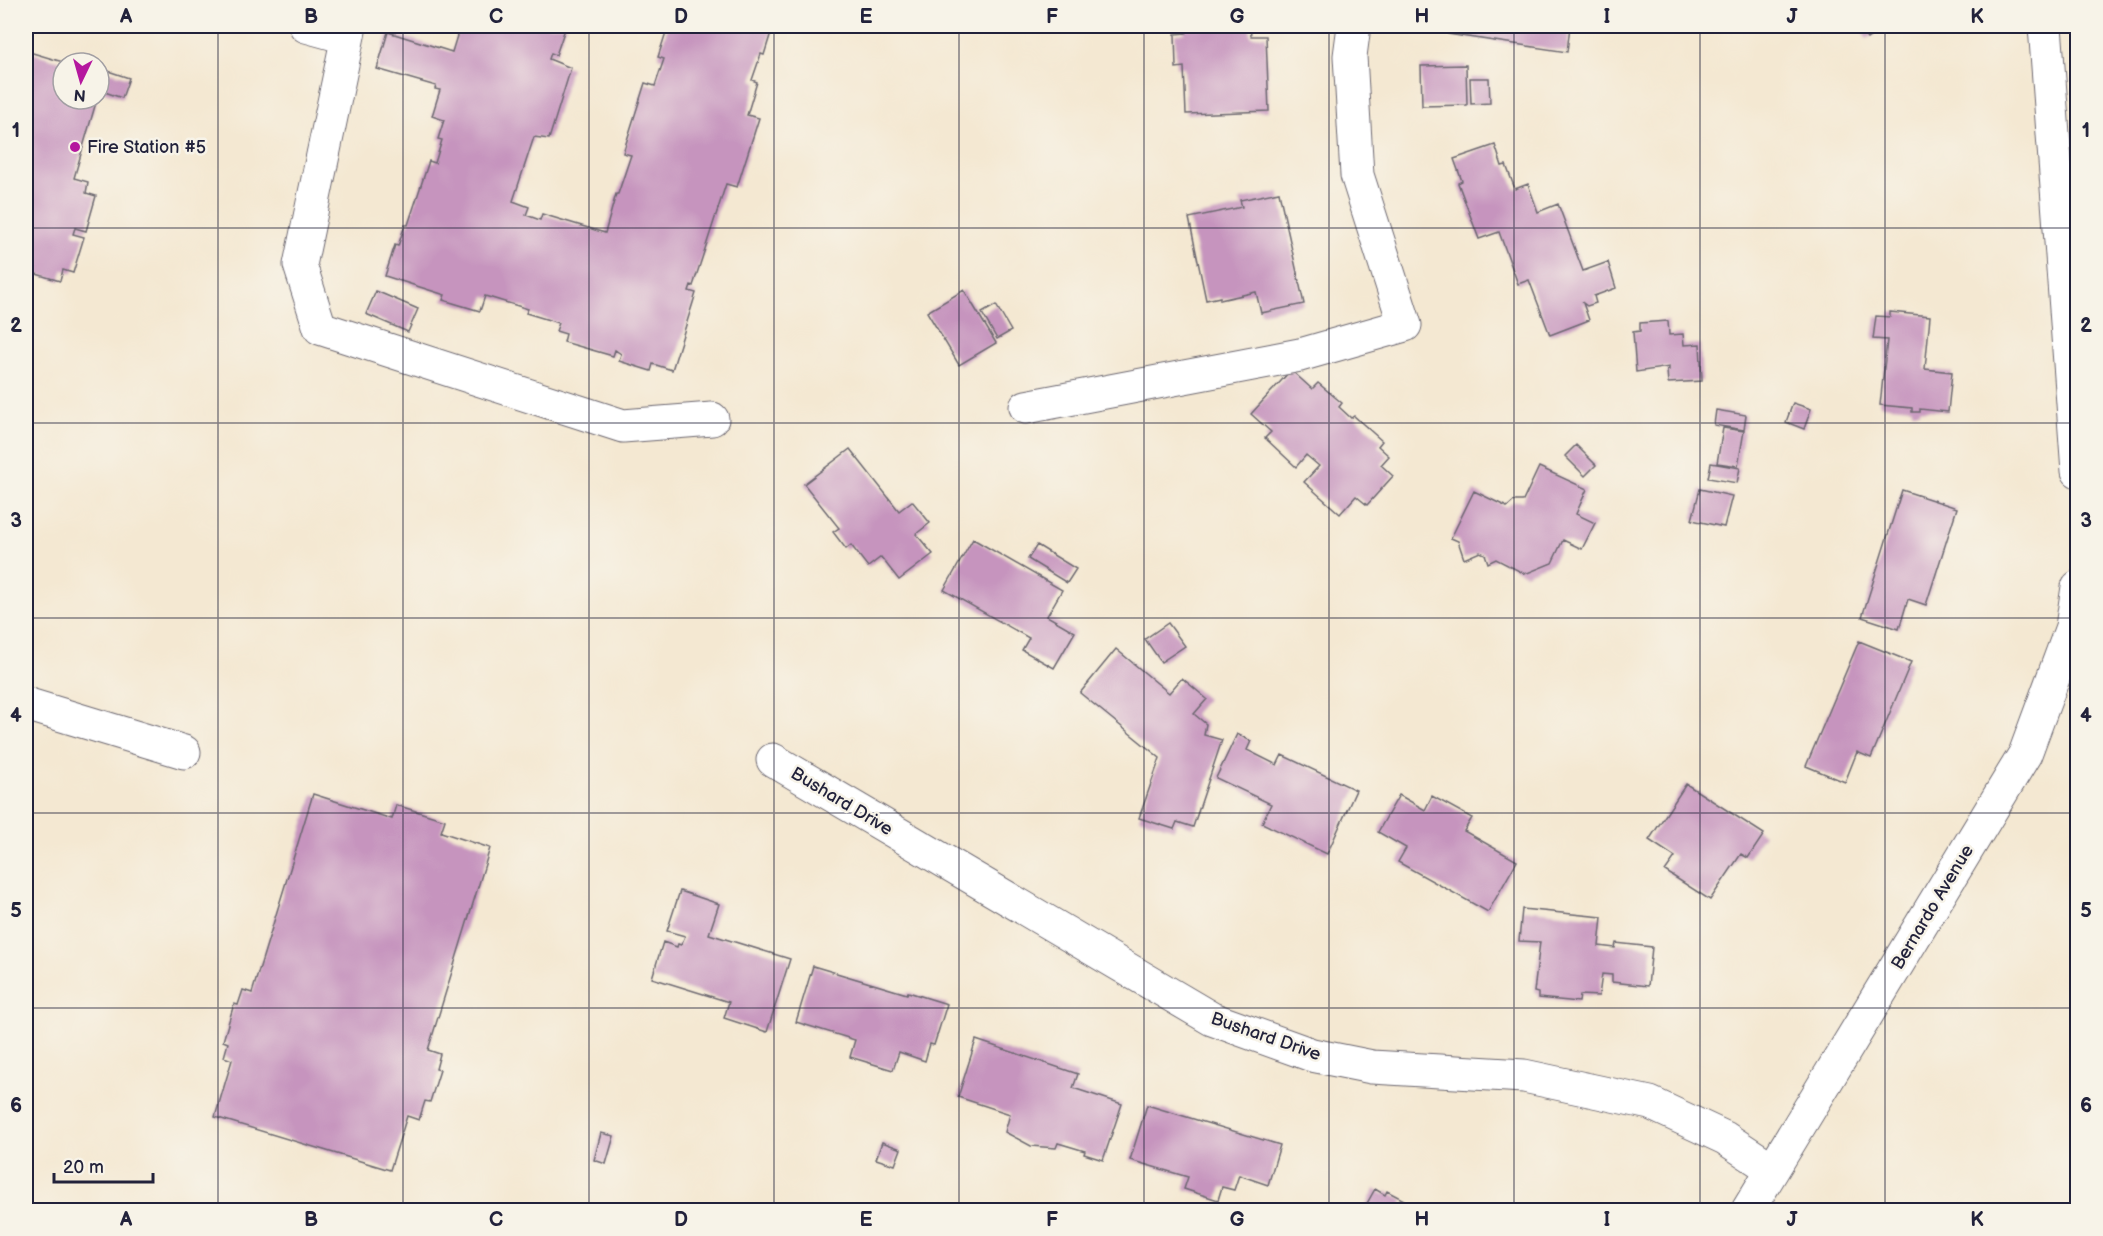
<svg xmlns="http://www.w3.org/2000/svg" width="2103" height="1236" font-family="'Balsamiq Sans',sans-serif">
	<rect width="100%" height="100%" fill="#f7f3e8"/>
	<filter id="ink" filterUnits="userSpaceOnUse"><feTurbulence type="fractalNoise" baseFrequency=".0167" numOctaves="2"/><feDisplacementMap in="SourceGraphic" scale="12" xChannelSelector="R" yChannelSelector="G"/><feConvolveMatrix kernelMatrix="1 2 1 2 8 2 1 2 1" color-interpolation-filters="sRGB"/></filter>
	<filter id="wash" filterUnits="userSpaceOnUse"><feTurbulence type="fractalNoise" baseFrequency=".008" numOctaves="4" result="noise"/><feDisplacementMap in="SourceGraphic" scale="24" xChannelSelector="R" yChannelSelector="G"/><feGaussianBlur stdDeviation="1.35" result="paint"/><feColorMatrix in="noise" values="0 0 0 0 0 0 0 0 0 0 0 0 0 0 0 0 0 1.4 0 .05"/><feComposite in="paint" operator="in"/></filter>
	<g filter="url(#wash)">
		<rect width="100%" height="100%" fill="#f4e8d2"/>
		<g id="blocks">
			<path fill="#c694be" d="M 460,26 L 566,26 L 556,55 L 551,53 L 549,59 L 571,68 L 549,139 L 534,137 L 513,201 L 529,207 L 526,215 L 540,220 L 542,214 L 605,233 L 616,194 L 618,194 L 631,155 L 623,153 L 645,83 L 655,86 L 664,59 L 658,57 L 668,26 L 773,26 L 764,55 L 761,54 L 752,80 L 757,82 L 747,115 L 759,118 L 737,187 L 726,184 L 693,286 L 691,285 L 689,291 L 696,293 L 672,370 L 653,364 L 651,371 L 619,361 L 621,354 L 615,350 L 613,356 L 564,342 L 566,334 L 556,331 L 559,323 L 526,313 L 528,309 L 485,296 L 480,311 L 443,300 L 445,295 L 385,276 L 395,245 L 398,246 L 405,225 L 408,225 L 429,161 L 435,163 L 442,140 L 438,139 L 444,120 L 432,116 L 440,90 L 435,89 L 436,86 L 377,69 L 388,32 L 452,52 Z
				M 1176,26 L 1250,26 L 1251,36 L 1266,36 L 1269,111 L 1186,114 L 1184,67 L 1176,68 L 1175,34 L 1186,33 Z
				M 1449,26 L 1570,26 L 1567,52 L 1448,34 Z
				M 1858,26 L 1886,26 L 1867,39 Z
				M 26,51 L 63,62 L 63,99 L 97,99 L 74,178 L 88,182 L 86,193 L 96,196 L 86,231 L 75,228 L 73,234 L 84,237 L 73,273 L 63,270 L 60,281 L 26,271 Z
				M 1466,65 L 1467,105 L 1422,106 L 1421,66 Z
				M 108,71 L 129,78 L 122,98 L 102,91 Z
				M 99,73 L 106,75 L 99,93 Z
				M 1470,78 L 1489,78 L 1490,103 L 1471,104 Z
				M 1495,145 L 1502,166 L 1506,165 L 1515,189 L 1528,184 L 1538,212 L 1558,204 L 1583,271 L 1608,262 L 1616,288 L 1594,296 L 1596,303 L 1587,306 L 1583,303 L 1589,320 L 1550,335 L 1529,280 L 1518,284 L 1499,232 L 1479,239 L 1458,183 L 1462,181 L 1454,159 Z
				M 1279,192 L 1304,304 L 1261,313 L 1256,292 L 1220,300 L 1220,297 L 1206,300 L 1189,218 L 1242,207 L 1240,200 Z
				M 964,290 L 996,343 L 959,365 L 927,312 Z
				M 376,291 L 418,309 L 408,332 L 366,314 Z
				M 996,305 L 1011,331 L 997,339 L 982,313 Z
				M 1890,312 L 1930,316 L 1925,369 L 1952,372 L 1948,412 L 1920,409 L 1920,412 L 1912,412 L 1912,408 L 1880,405 L 1887,340 L 1873,339 L 1876,316 L 1890,317 Z
				M 1668,321 L 1669,335 L 1683,334 L 1684,345 L 1700,344 L 1702,381 L 1668,383 L 1667,370 L 1669,370 L 1669,367 L 1636,372 L 1633,332 L 1640,331 L 1640,323 Z
				M 1291,370 L 1312,389 L 1318,383 L 1342,403 L 1339,407 L 1351,418 L 1354,416 L 1382,441 L 1378,446 L 1389,456 L 1381,465 L 1393,476 L 1367,505 L 1356,496 L 1340,514 L 1304,482 L 1319,466 L 1306,455 L 1296,467 L 1265,438 L 1271,432 L 1251,414 Z
				M 1793,403 L 1811,409 L 1804,429 L 1786,422 Z
				M 1716,410 L 1746,415 L 1744,430 L 1714,425 Z
				M 1723,428 L 1744,431 L 1738,466 L 1717,463 Z
				M 1576,445 L 1596,465 L 1585,476 L 1565,456 Z
				M 850,449 L 899,511 L 912,501 L 930,523 L 916,534 L 933,554 L 899,580 L 881,557 L 868,567 L 851,545 L 846,549 L 833,532 L 839,528 L 804,484 Z
				M 1711,463 L 1740,468 L 1737,483 L 1708,478 Z
				M 1539,467 L 1587,489 L 1576,514 L 1595,523 L 1582,549 L 1563,540 L 1552,563 L 1525,574 L 1496,559 L 1488,563 L 1485,554 L 1480,552 L 1464,559 L 1458,541 L 1451,538 L 1474,491 L 1507,507 L 1514,501 L 1523,501 Z
				M 1700,489 L 1732,496 L 1724,527 L 1692,520 Z
				M 1902,490 L 1957,508 L 1926,605 L 1908,599 L 1899,629 L 1862,617 Z
				M 973,539 L 1062,590 L 1047,616 L 1075,632 L 1054,668 L 1022,650 L 1029,638 L 944,590 Z
				M 1037,545 L 1076,569 L 1067,583 L 1028,559 Z
				M 1168,623 L 1185,646 L 1161,662 L 1145,639 Z
				M 1859,641 L 1911,662 L 1871,758 L 1857,752 L 1845,782 L 1806,766 Z
				M 1116,649 L 1169,693 L 1182,678 L 1207,699 L 1194,714 L 1206,724 L 1204,735 L 1222,740 L 1193,827 L 1177,822 L 1174,829 L 1139,818 L 1160,758 L 1080,693 Z
				M 1237,734 L 1251,741 L 1247,750 L 1277,765 L 1282,755 L 1356,790 L 1327,854 L 1262,823 L 1271,804 L 1216,778 Z
				M 1686,784 L 1764,834 L 1748,858 L 1741,854 L 1710,900 L 1665,871 L 1675,857 L 1649,840 Z
				M 313,794 L 392,819 L 396,805 L 445,820 L 441,832 L 490,848 L 428,1050 L 440,1054 L 436,1069 L 440,1070 L 430,1102 L 425,1101 L 419,1120 L 407,1116 L 390,1170 L 215,1117 L 232,1060 L 224,1057 L 228,1043 L 223,1041 L 234,1004 L 238,1005 L 243,990 L 252,993 Z
				M 1399,795 L 1425,810 L 1432,796 L 1472,818 L 1464,831 L 1517,861 L 1488,912 L 1398,862 L 1406,848 L 1378,832 Z
				M 680,891 L 719,904 L 709,934 L 790,959 L 767,1032 L 724,1018 L 729,1002 L 652,978 L 663,942 L 677,947 L 678,944 L 681,945 L 685,936 L 667,931 Z
				M 1522,909 L 1602,917 L 1599,946 L 1615,948 L 1616,943 L 1652,947 L 1648,986 L 1612,982 L 1612,975 L 1602,974 L 1599,996 L 1580,995 L 1579,1002 L 1538,998 L 1538,993 L 1534,992 L 1540,942 L 1519,941 Z
				M 813,966 L 907,994 L 908,992 L 947,1004 L 934,1045 L 930,1044 L 925,1061 L 899,1052 L 893,1070 L 850,1057 L 855,1040 L 796,1022 Z
				M 976,1040 L 1078,1074 L 1073,1088 L 1122,1104 L 1103,1160 L 1084,1154 L 1085,1151 L 1058,1143 L 1056,1148 L 1031,1146 L 1005,1132 L 1010,1114 L 958,1097 Z
				M 1147,1105 L 1280,1145 L 1268,1185 L 1239,1175 L 1234,1190 L 1222,1187 L 1218,1200 L 1184,1189 L 1188,1177 L 1130,1160 Z
				M 601,1133 L 614,1136 L 606,1164 L 594,1160 Z
				M 882,1142 L 901,1149 L 895,1165 L 876,1159 Z
				M 1375,1189 L 1385,1195 L 1387,1191 L 1404,1200 L 1400,1206 L 1406,1208 L 1405,1210 L 1370,1210 L 1365,1207 Z"/>
		</g>
	</g>
	<g filter="url(#ink)">
		<use href="#blocks" fill-opacity="0" stroke="#6c6770" stroke-width="1.5"/>
		<g fill="none" stroke-linecap="round" stroke-linejoin="round">
			<g stroke="#6c6770" stroke-width="35">
				<path id="minor" d="M 306,26 L 346,37
					M 350,26 L 300,265 L 320,328 L 623,426 L 712,419
					M 2045,26 L 2078,471
					M 1026,407 L 1300,355 L 1405,325 L 1357,175 L 1350,56 L 1354,26
					M 26,704 L 184,752
					M 773,760 L 1212,1019 L 1312,1055 L 1372,1067 L 1524,1076 L 1650,1103 L 1725,1138 L 1772,1169
					M 1748,1210 L 2025,754 L 2072,627 L 2078,587"/>
			</g>
			<use href="#minor" stroke="#fff" stroke-width="33"/>
		</g>
	</g>
	<path fill="none" stroke="#22223b" stroke-width="1.5" stroke-opacity="0.55" d="M 218,26 L 218,1210M 403,26 L 403,1210M 589,26 L 589,1210M 774,26 L 774,1210M 959,26 L 959,1210M 1144,26 L 1144,1210M 1329,26 L 1329,1210M 1514,26 L 1514,1210M 1700,26 L 1700,1210M 1885,26 L 1885,1210M 26,228 L 2078,228M 26,423 L 2078,423M 26,618 L 2078,618M 26,813 L 2078,813M 26,1008 L 2078,1008"/>
	<circle fill="#b5179e" stroke="#f7f3e8" stroke-width="2" cx="75" cy="147" r="6"/>
	<g text-anchor="middle" stroke-width="5" stroke-linejoin="round" paint-order="stroke">
		<g font-size="18" fill="#22223b" stroke="#f7f3e8" text-anchor="start">
			<text x="87" y="153">Fire Station #5</text>
		</g>
		<g font-size="18" fill="#22223b" stroke="#f7f3e8">
			<text transform="translate(842 801) rotate(31)" y="6">Bushard Drive</text>
			<text transform="translate(1932 907) rotate(-59)" y="6">Bernardo Avenue</text>
			<text transform="translate(1266 1036) rotate(19)" y="6">Bushard Drive</text>
		</g>
	</g>
	<rect width="2103" height="1236" fill="none" stroke="#f7f3e8" stroke-width="66"/>
	<g transform="translate(81 81) rotate(185)"><circle r="28" fill="#f7f3e8" stroke="#a29fa3" stroke-width="1.5"/>
	<path d="M0-4.5L10 22L0 15L-10 22Z" fill="#b5179e"/>
	<text y="-9" font-size="16" font-weight="bold" text-anchor="middle" fill="#22223b">N</text>
	</g>
	<path d="M54 1173v9h99v-9" fill="none" stroke="#22223b" stroke-width="3"/>
	<text x="63" y="1173" font-size="18" fill="#22223b" stroke="#f7f3e8" stroke-width="4.5" paint-order="stroke">20 m</text>
	<rect x="33" y="33" width="2037" height="1170" fill="none" stroke="#22223b" stroke-width="2"/>
	<g font-size="20" text-anchor="middle" font-weight="bold" fill="#22223b">
		<text x="126" y="23">A</text>
		<text x="311" y="23">B</text>
		<text x="496" y="23">C</text>
		<text x="681" y="23">D</text>
		<text x="866" y="23">E</text>
		<text x="1052" y="23">F</text>
		<text x="1237" y="23">G</text>
		<text x="1422" y="23">H</text>
		<text x="1607" y="23">I</text>
		<text x="1792" y="23">J</text>
		<text x="1977" y="23">K</text>
		<text x="16" y="137">1</text>
		<text x="2086" y="137">1</text>
		<text x="16" y="332">2</text>
		<text x="2086" y="332">2</text>
		<text x="16" y="527">3</text>
		<text x="2086" y="527">3</text>
		<text x="16" y="722">4</text>
		<text x="2086" y="722">4</text>
		<text x="16" y="917">5</text>
		<text x="2086" y="917">5</text>
		<text x="16" y="1112">6</text>
		<text x="2086" y="1112">6</text>
		<text x="126" y="1226">A</text>
		<text x="311" y="1226">B</text>
		<text x="496" y="1226">C</text>
		<text x="681" y="1226">D</text>
		<text x="866" y="1226">E</text>
		<text x="1052" y="1226">F</text>
		<text x="1237" y="1226">G</text>
		<text x="1422" y="1226">H</text>
		<text x="1607" y="1226">I</text>
		<text x="1792" y="1226">J</text>
		<text x="1977" y="1226">K</text>
	</g>
</svg>
